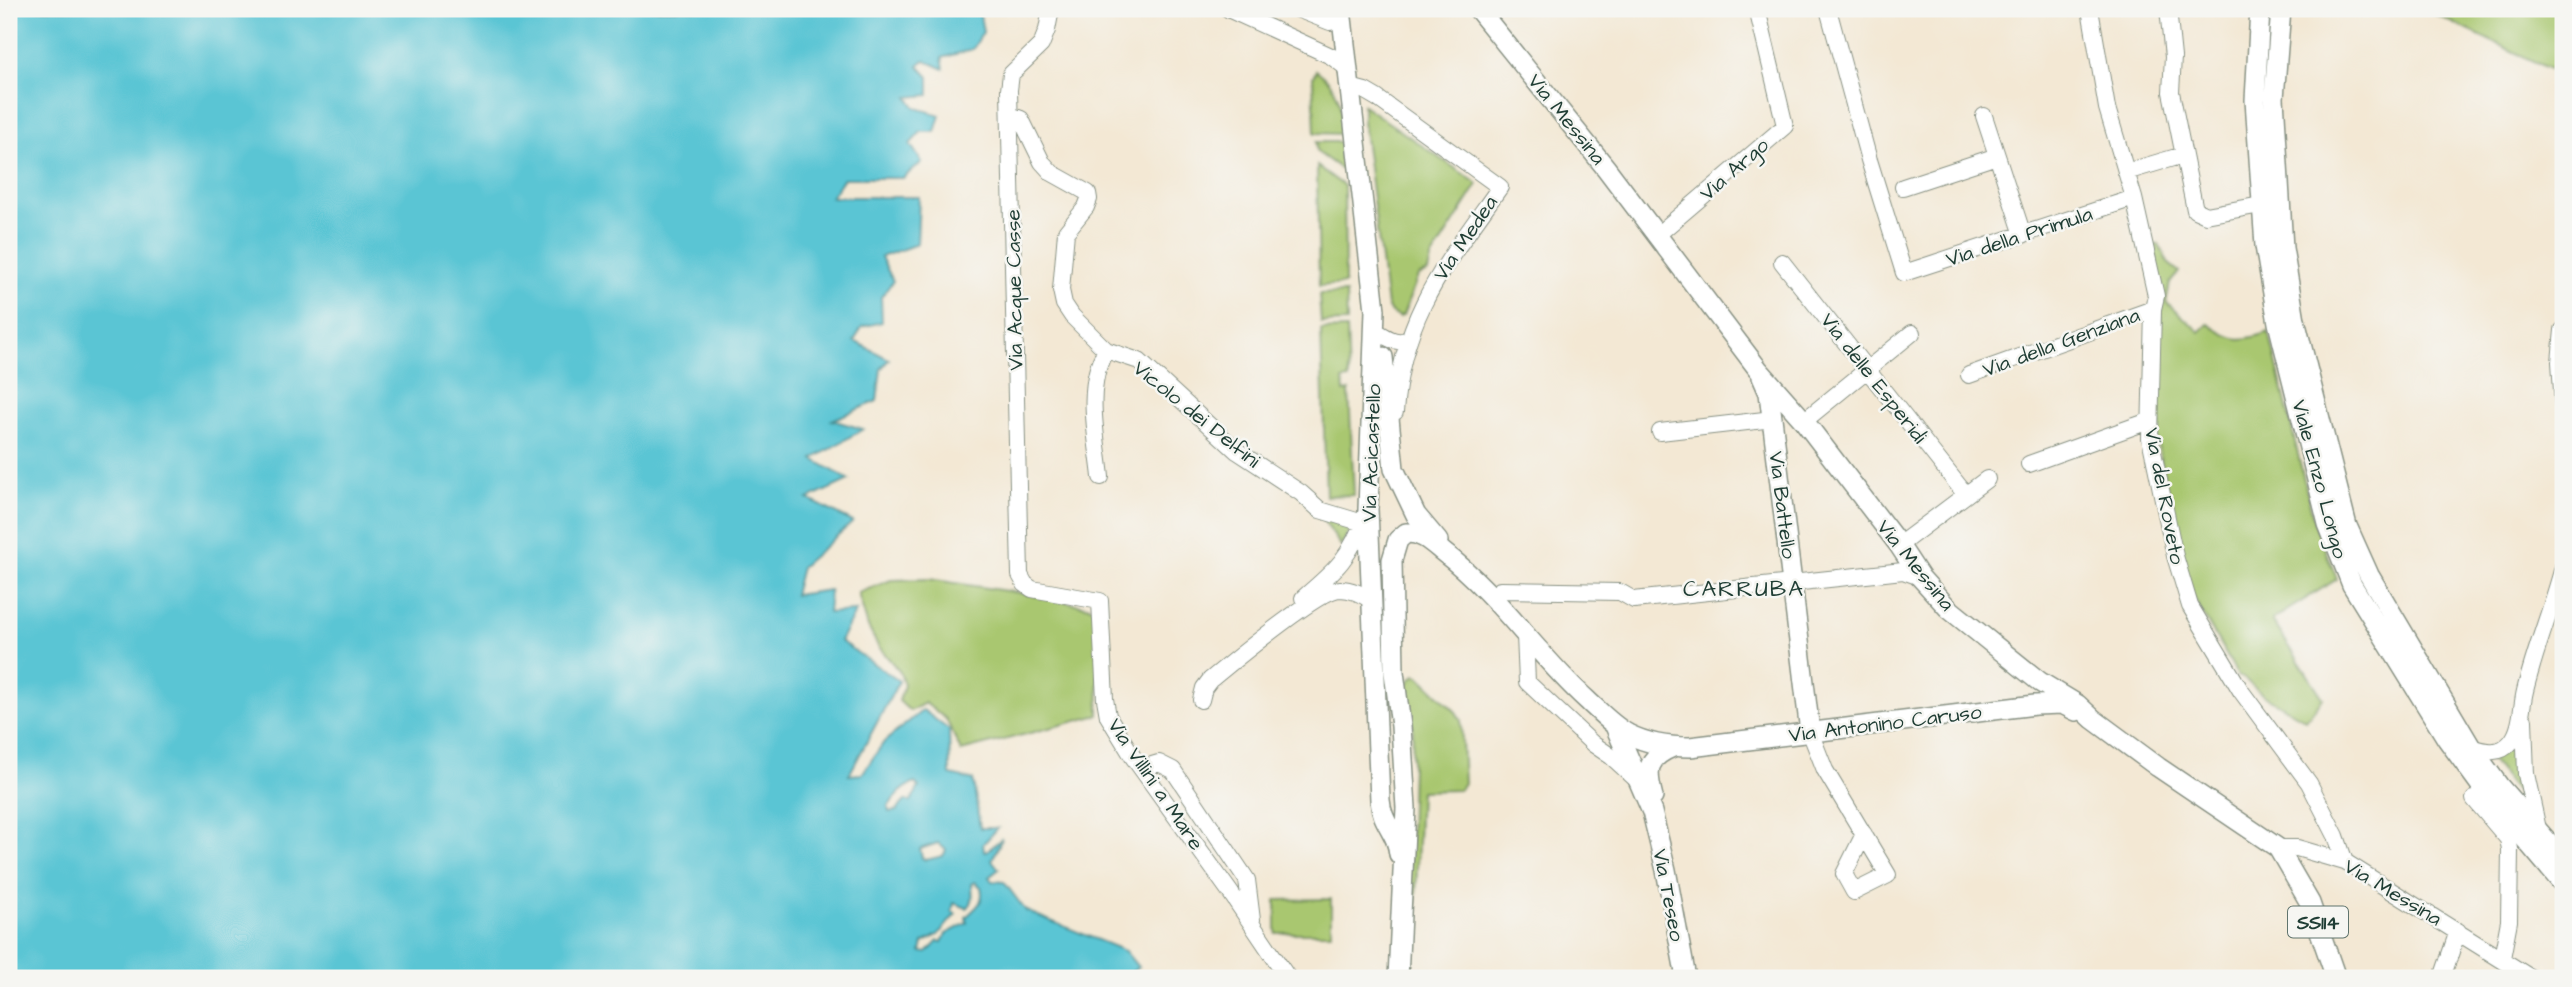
<svg xmlns="http://www.w3.org/2000/svg" width="2572" height="987" font-family="'Architects Daughter',sans-serif">
	<rect width="100%" height="100%" fill="#f6f6f2"/>
	<filter id="ink" filterUnits="userSpaceOnUse"><feTurbulence type="fractalNoise" baseFrequency=".0143" numOctaves="2"/><feDisplacementMap in="SourceGraphic" scale="14" xChannelSelector="R" yChannelSelector="G"/><feConvolveMatrix kernelMatrix="1 2 1 2 8 2 1 2 1" color-interpolation-filters="sRGB"/></filter>
	<filter id="wash" filterUnits="userSpaceOnUse"><feTurbulence type="fractalNoise" baseFrequency=".00686" numOctaves="4" result="noise"/><feDisplacementMap in="SourceGraphic" scale="28" xChannelSelector="R" yChannelSelector="G"/><feGaussianBlur stdDeviation="1.57" result="paint"/><feColorMatrix in="noise" values="0 0 0 0 0 0 0 0 0 0 0 0 0 0 0 0 0 1.4 0 .05"/><feComposite in="paint" operator="in"/></filter>
	<g filter="url(#wash)">
		<rect width="100%" height="100%" fill="#f3e8d4"/>
		<path fill="#a9c76f" stroke="#648252" stroke-width="2" d="M 2424,9 L 2563,9 L 2563,64 L 2558,73 Z
			M 1316,70 C 1340,86 1342,107 1342,134 L 1315,133 L 1313,77 Z
			M 1363,105 L 1478,184 L 1431,259 L 1428,272 L 1418,276 L 1403,315 L 1400,317 L 1391,313 L 1387,306 L 1363,122 Z
			M 1316,142 L 1343,142 L 1344,171 L 1317,152 Z
			M 1317,166 L 1344,186 L 1345,284 L 1319,286 Z
			M 2159,244 L 2168,263 L 2179,272 L 2170,283 L 2166,302 L 2200,332 L 2208,324 C 2234,342 2239,342 2269,332 L 2314,522 L 2337,579 L 2272,620 L 2323,698 L 2306,720 L 2263,695 L 2242,677 L 2239,677 L 2193,597 L 2180,555 L 2154,427 L 2160,426 L 2159,420 L 2154,420 L 2162,298 L 2154,246 Z
			M 1346,293 L 1347,322 L 1321,323 L 1319,294 Z
			M 1347,329 L 1349,379 L 1343,380 L 1344,392 L 1349,391 L 1354,495 L 1326,496 L 1321,330 Z
			M 1322,518 L 1352,526 L 1341,546 Z
			M 929,579 L 1020,593 L 1097,608 L 1099,715 L 961,751 L 946,719 L 925,703 L 910,711 L 899,701 L 904,685 L 900,672 L 878,646 L 868,627 L 858,593 L 891,580 Z
			M 1415,675 L 1419,676 L 1456,712 L 1461,720 L 1464,783 L 1459,790 L 1420,791 L 1414,946 L 1410,952 L 1407,952 L 1413,728 L 1406,684 Z
			M 2518,741 L 2526,803 L 2487,756 Z
			M 1331,899 L 1331,933 L 1276,933 L 1276,900 Z"/>
		<path fill="#5ac5d4" stroke="#3c8184" stroke-width="2" fill-rule="evenodd" d="M 9,9 L 979,9 L 983,32 L 973,49 L 942,58 L 944,69 L 924,60 L 918,65 L 929,77 L 929,95 L 908,97 L 916,108 L 940,115 L 935,132 L 921,132 L 910,144 L 922,162 L 903,178 L 844,178 L 831,197 L 919,197 L 917,244 L 881,257 L 893,281 L 881,297 L 882,322 L 862,327 L 854,341 L 889,359 L 881,369 L 877,401 L 832,420 L 863,429 L 813,459 L 849,480 L 808,499 L 853,522 L 801,567 L 794,595 L 830,590 L 828,613 L 856,611 L 840,641 L 899,681 L 849,775 L 862,774 L 884,742 L 923,710 L 949,730 L 950,775 L 973,780 L 980,828 L 998,828 L 983,844 L 984,851 L 986,852 L 1002,838 L 992,860 L 999,869 L 989,877 L 992,881 L 1004,882 L 1026,911 L 1125,951 L 1138,967 L 1125,978 L 9,978 ZM 915,783 L 919,787 L 911,801 L 905,801 L 896,811 L 889,812 L 888,807 C 894,797 904,787 915,783 ZM 938,843 L 946,850 L 943,856 L 926,860 L 922,858 L 920,849 ZM 975,882 L 981,887 C 985,903 976,907 966,917 L 967,923 L 946,934 L 942,942 L 938,941 L 927,953 L 921,952 L 923,943 L 938,935 L 954,916 L 956,914 L 952,911 L 954,903 L 967,908 C 975,902 972,893 972,884 Z"/>
	</g>
	<g filter="url(#ink)">
		<g fill="none" stroke-linecap="round" stroke-linejoin="round">
			<g stroke="#899284" stroke-width="18">
				<path id="minor" d="M 1051,9 L 1047,30 L 1041,45 L 1011,74 L 1009,90 L 1020,575 L 1025,584 L 1032,589 L 1100,601 L 1105,699 L 1108,716 L 1133,757 L 1230,892 L 1288,978
					M 1228,9 L 1331,56 L 1347,68
					M 1297,9 L 1330,22 L 1342,15
					M 1828,9 L 1869,160 L 1904,273 L 2134,198
					M 2090,9 L 2107,108 L 2134,198 L 2156,296 L 2153,309 L 2150,438 L 2175,556 L 2190,606 L 2241,691 L 2309,783 L 2336,836 L 2345,862
					M 2168,9 L 2173,57 L 2171,92 L 2195,210 L 2206,215 L 2261,205
					M 1350,87 L 1365,91 L 1377,98 L 1500,187 C 1446,264 1402,314 1395,412
					M 1010,115 L 1021,119 L 1042,162 L 1052,173 L 1088,193 L 1089,199 L 1086,207 L 1066,232 L 1061,290 L 1064,304 L 1072,316 L 1106,350 L 1139,361 L 1237,451 L 1301,493 L 1320,510 L 1363,523
					M 1984,116 L 2023,235
					M 2126,172 L 2183,155
					M 1903,187 L 1997,156
					M 1656,236 L 1785,126 L 1757,9
					M 1782,262 L 1966,495
					M 2563,330 L 2560,362 L 2563,406
					M 1381,334 C 1391,340 1397,343 1407,340
					M 1969,375 L 2153,309
					M 1804,421 L 1912,333
					M 1660,432 L 1773,419
					M 2029,464 L 2149,421
					M 1101,477 C 1097,438 1084,386 1106,350
					M 1899,545 L 1987,479
					M 1303,598 C 1336,570 1351,557 1366,514
					M 1493,598 L 1500,590 L 1620,592 L 1634,600 L 1903,571 L 1920,577
					M 1525,635 L 1527,682 L 1593,744 L 1612,757 L 1636,779
					M 1201,700 L 1204,688 L 1210,680 C 1231,663 1318,590 1340,589 C 1352,589 1361,594 1371,600
					M 2524,720 L 2526,774 L 2538,829
					M 1810,732 L 1825,770 L 1888,875 L 1854,892 L 1844,874 L 1864,834
					M 2471,747 C 2486,752 2500,755 2511,742 C 2522,729 2521,707 2525,691 C 2535,649 2552,609 2563,567
					M 1142,768 L 1159,763 L 1173,770 L 1247,880 L 1252,920
					M 2474,799 L 2508,839 L 2510,849 L 2509,921 L 2502,958
					M 2278,848 L 2297,848 L 2345,862 L 2531,978
					M 2442,978 L 2458,931"/>
			</g>
			<g stroke="#899284" stroke-width="22">
				<path id="major" d="M 1341,9 L 1375,310 L 1368,509 L 1380,800 C 1382,825 1397,831 1399,854
					M 1478,9 L 1606,168 L 1758,369 L 1804,421 L 1899,545 L 1920,577 L 1948,608 L 2040,682 L 2078,705 L 2093,719 L 2158,767 L 2278,848 L 2310,903 L 2336,978
					M 2260,9 L 2255,100 L 2265,246 L 2278,323 L 2328,524 L 2352,585 L 2447,739 L 2487,794 L 2563,884
					M 2281,9 L 2274,98 L 2283,248 L 2295,320 L 2347,526 L 2369,575 L 2471,747 L 2499,786 L 2563,859
					M 1383,357 L 1394,469 L 1416,515 L 1438,541
					M 1762,377 L 1769,393 L 1810,732
					M 1615,726 L 1652,812 L 1666,870 L 1686,978
					M 1653,797 C 1646,770 1646,758 1673,747
					M 1398,978 L 1406,808 L 1401,726 L 1394,672 L 1392,560 L 1398,540 L 1406,533 C 1421,532 1432,543 1443,552 C 1498,594 1536,654 1587,700 C 1600,712 1613,726 1628,734 C 1648,744 1668,747 1690,747 L 2035,705 L 2062,704 L 2076,711"/>
			</g>
			<use href="#minor" stroke="#fff" stroke-width="16"/>
			<use href="#major" stroke="#fff" stroke-width="19"/>
			<path stroke="#1f3d34" stroke-width="3.5" d="M 2016,9 L 2019,12"/>
		</g>
	</g>
	<g text-anchor="middle" stroke-width="5" stroke-linejoin="round" paint-order="stroke">
		<rect fill="#f6f6f2" stroke="#60746d" stroke-width="2" x="2288" y="906.5" width="60" height="31" rx="5"/>
		<g font-size="19" font-weight="bold" fill="#1f3d34">
			<text x="2318" y="929">SS114</text>
		</g>
		<g font-size="21" fill="#1f3d34" stroke="#f6f6f2">
			<text transform="translate(1567 119) rotate(51)" y="7">Via Messina</text>
			<text transform="translate(1734 169) rotate(-41)" y="7">Via Argo</text>
			<text transform="translate(2019 236) rotate(-18)" y="7">Via della Primula</text>
			<text transform="translate(1465 238) rotate(-56)" y="7">Via Medea</text>
			<text transform="translate(1014 290) rotate(-91)" y="7">Via Acque Casse</text>
			<text transform="translate(2061 342) rotate(-20)" y="7">Via della Genziana</text>
			<text transform="translate(1874 378) rotate(52)" y="7">Via delle Esperidi</text>
			<text transform="translate(1197 414) rotate(39)" y="7">Vicolo dei Delfini</text>
			<text transform="translate(1371 453) rotate(-88)" y="7">Via Acicastello</text>
			<text transform="translate(2320 479) rotate(75)" y="7">Viale Enzo Longo</text>
			<text transform="translate(2165 496) rotate(79)" y="7">Via del Roveto</text>
			<text transform="translate(1783 505) rotate(83)" y="7">Via Battello</text>
			<text transform="translate(1916 565) rotate(51)" y="7">Via Messina</text>
			<text transform="translate(1885 723) rotate(-7)" y="7">Via Antonino Caruso</text>
			<text transform="translate(1156 784) rotate(56)" y="7">Via Villini a Mare</text>
			<text transform="translate(2393 892) rotate(31)" y="7">Via Messina</text>
			<text transform="translate(1669 895) rotate(79)" y="7">Via Teseo</text>
		</g>
		<g font-size="23" letter-spacing="2" fill="#1f3d34" stroke="#f6f6f2">
			<text x="1744" y="596">CARRUBA</text>
		</g>
	</g>
	<rect width="2572" height="987" fill="none" stroke="#f6f6f2" stroke-width="35"/>
</svg>
